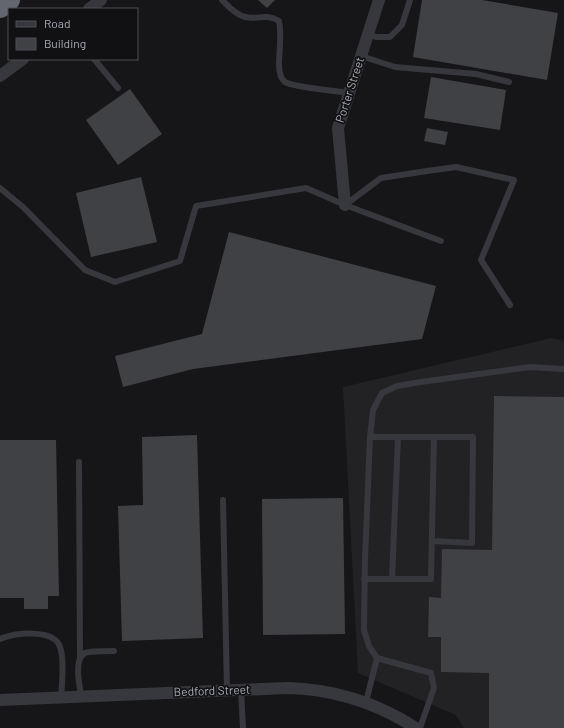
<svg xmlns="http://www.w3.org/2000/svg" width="564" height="728" font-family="Barlow,sans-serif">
	<rect width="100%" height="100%" fill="#161618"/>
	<path fill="#222225" d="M 551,338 L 564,341 L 564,728 L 464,728 L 456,715 L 358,673 L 343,387 Z"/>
	<path fill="#404145" d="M 258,0 L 275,0 L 267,8 Z
		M 422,0 L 482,0 L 558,13 L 547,80 L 413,57 Z
		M 431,77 L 506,90 L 500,130 L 424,118 Z
		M 130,89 L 162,134 L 118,165 L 86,120 Z
		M 427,128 L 448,132 L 445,145 L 424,141 Z
		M 141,177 L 157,242 L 91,257 L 76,193 Z
		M 229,232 L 436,286 L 422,339 L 193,369 L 123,387 L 115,356 L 202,334 Z
		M 494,396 L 564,397 L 564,728 L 489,728 L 489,673 L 441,672 L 441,637 L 428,637 L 429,597 L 441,598 L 442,549 L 492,550 Z
		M 197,435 L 203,638 L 122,641 L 118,506 L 143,505 L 142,437 Z
		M 0,440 L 56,440 L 59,596 L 48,596 L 48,609 L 24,609 L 24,598 L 0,598 Z
		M 343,498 L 345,634 L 263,635 L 262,499 Z"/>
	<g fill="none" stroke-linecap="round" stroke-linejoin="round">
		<path stroke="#37383d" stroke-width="6" d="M 222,0 C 228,6 236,15 245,17 C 258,20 267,13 279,21 C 282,36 279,50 279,65 C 279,70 280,78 285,82 C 292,87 337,91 349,93
			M 368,34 L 376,37 L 390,37 L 402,25 L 410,0
			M 361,56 L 395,67 L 476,74 L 509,82
			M 94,59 L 118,88
			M 0,188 L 23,207 L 85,270 L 115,282 L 180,261 L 196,206 L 306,188 L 345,205 L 441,241
			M 345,205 L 381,178 L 427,171 L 456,167 L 514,180 L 481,260 L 510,305
			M 370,437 L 473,437 L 472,543 L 432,541
			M 79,462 L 80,658
			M 223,500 L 227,690
			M 364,579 L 392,579 L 398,437
			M 392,579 L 431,579 L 434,437
			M 0,639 C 14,633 54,628 60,647 C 64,657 62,686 61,697
			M 377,658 L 369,646 L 364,630 L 365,559 L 370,437 L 373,410 L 382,393 L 397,386 L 421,382 L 530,367 L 564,369
			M 241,690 L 243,728
			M 81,696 C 80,686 73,659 85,653 C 90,651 107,651 114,651
			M 366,702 L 377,658 L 431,673 L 434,688 L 420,728"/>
		<path stroke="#37383d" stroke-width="12" d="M 89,9 L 101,0
			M 0,76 L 23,59
			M 345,205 L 338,128 L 379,0
			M 0,700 L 287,688 C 334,689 377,703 416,728"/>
		<path stroke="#63666e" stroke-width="22" d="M 0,7 L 9,0"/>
	</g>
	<g text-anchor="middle" stroke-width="3.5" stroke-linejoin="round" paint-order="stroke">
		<g font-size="12" fill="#a8adb8" stroke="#111113">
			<text transform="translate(350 90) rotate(-72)" y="4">Porter Street</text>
			<text transform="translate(212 691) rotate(-2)" y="4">Bedford Street</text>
		</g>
	</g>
	<rect x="8" y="8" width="130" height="52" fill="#111113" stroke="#4d4f55"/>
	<rect x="16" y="21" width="20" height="6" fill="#37383d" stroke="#4d4f55"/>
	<text x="44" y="28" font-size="12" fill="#a8adb8">Road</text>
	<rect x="16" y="38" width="20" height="12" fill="#404145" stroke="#4d4f55"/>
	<text x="44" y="48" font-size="12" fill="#a8adb8">Building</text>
</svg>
